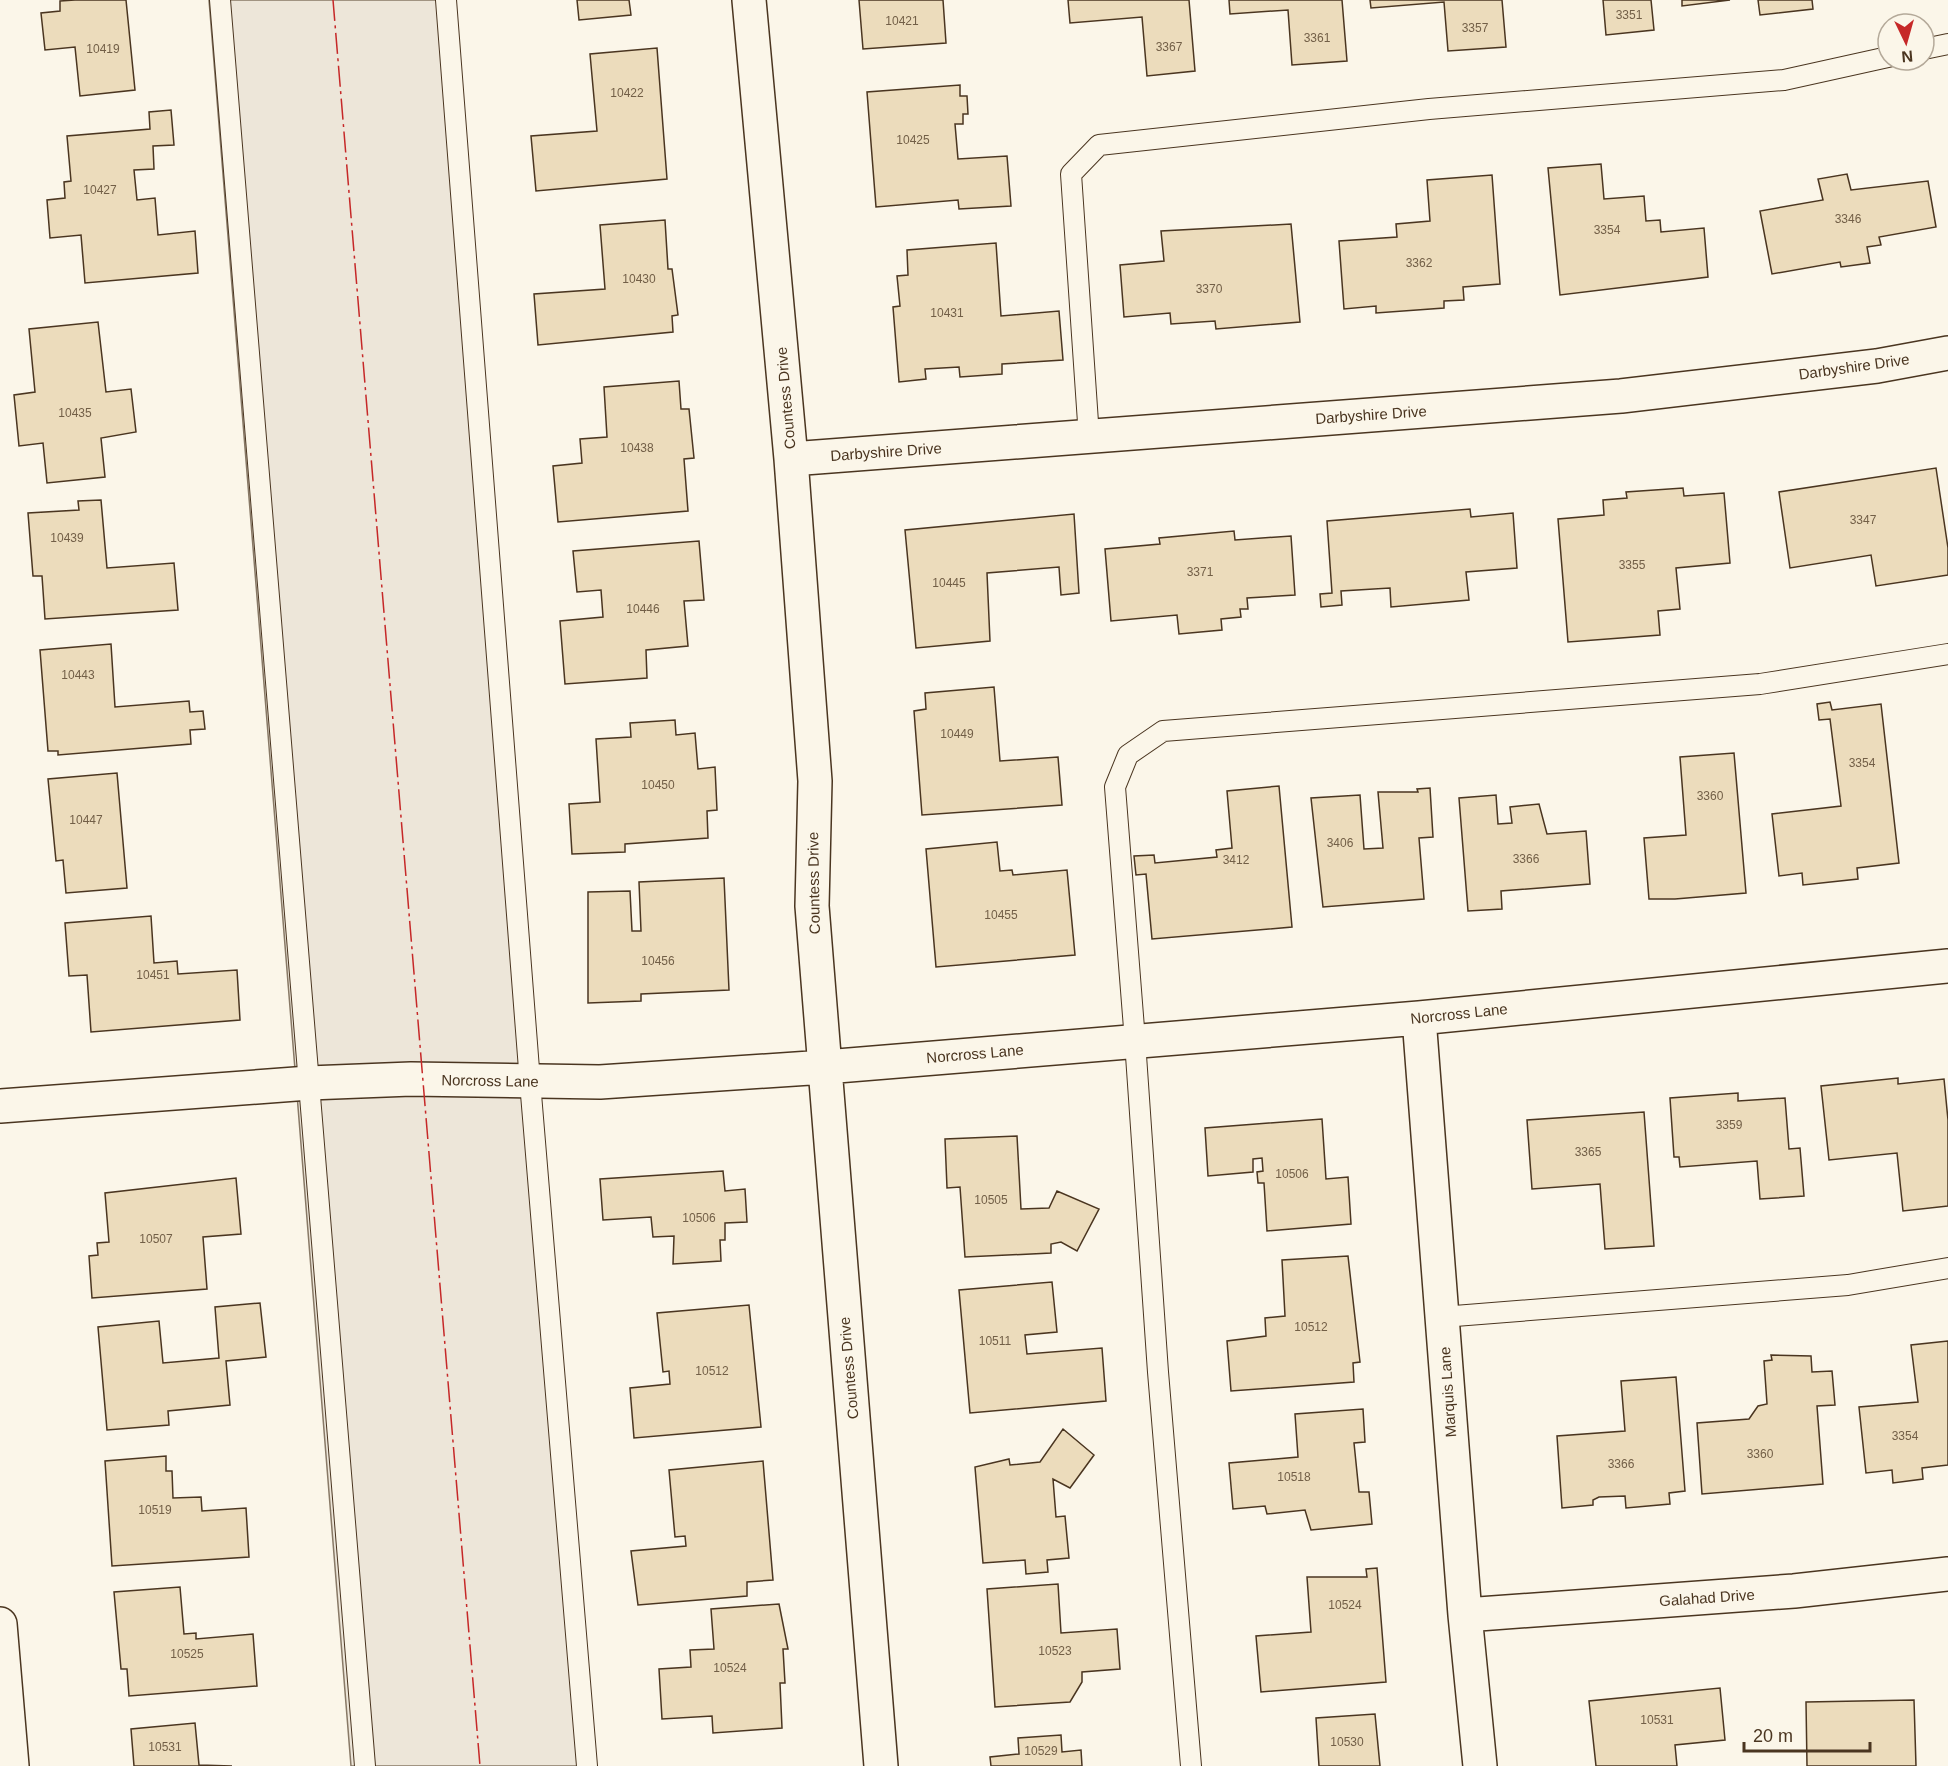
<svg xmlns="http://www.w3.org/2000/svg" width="1948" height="1766" font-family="Helvetica,sans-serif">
	<rect width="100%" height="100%" fill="#fbf6e9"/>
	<path fill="#ede6d9" stroke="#887966" stroke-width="1.5" d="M 209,0 L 443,0 L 585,1766 L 351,1766 Z"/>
	<path fill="#ecdcbc" stroke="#4a3520" stroke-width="1.5" d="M 75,0 L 126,0 L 135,90 L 80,96 L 75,47 L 45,50 L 41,13 L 60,11 L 60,1 Z
		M 577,0 L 629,0 L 631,15 L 579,20 Z
		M 859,0 L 943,0 L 946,43 L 863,49 Z
		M 1068,0 L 1189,0 L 1195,71 L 1147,76 L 1142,17 L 1070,23 Z
		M 1229,0 L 1342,0 L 1347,61 L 1292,65 L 1288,10 L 1230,14 Z
		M 1370,0 L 1502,0 L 1506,47 L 1448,51 L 1444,2 L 1371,8 Z
		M 1603,0 L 1651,0 L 1654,30 L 1606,35 Z
		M 1682,0 L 1730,0 L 1682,6 Z
		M 1758,0 L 1812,0 L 1813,9 L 1760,15 Z
		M 657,48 L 667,179 L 536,191 L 531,136 L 597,131 L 590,54 Z
		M 960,85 L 960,96 L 967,96 L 968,114 L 963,114 L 963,124 L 955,124 L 958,159 L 1007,156 L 1011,206 L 959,209 L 958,200 L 876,207 L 867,92 Z
		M 171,110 L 174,145 L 153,146 L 154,169 L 134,170 L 137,200 L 155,198 L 158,235 L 195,231 L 198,273 L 85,283 L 81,235 L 50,238 L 47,200 L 65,198 L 64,182 L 71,181 L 67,136 L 150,129 L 149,112 Z
		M 1601,164 L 1604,199 L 1644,196 L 1646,221 L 1660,220 L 1661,232 L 1704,228 L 1708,277 L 1560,295 L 1548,168 Z
		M 1847,174 L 1851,190 L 1928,181 L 1936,227 L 1879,237 L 1881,245 L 1867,247 L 1870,263 L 1841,267 L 1840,262 L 1772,274 L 1760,211 L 1823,200 L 1818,179 Z
		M 1492,175 L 1500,284 L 1463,287 L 1464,300 L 1444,301 L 1444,308 L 1376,313 L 1376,306 L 1344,309 L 1339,241 L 1397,237 L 1396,224 L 1430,221 L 1427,180 Z
		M 665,220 L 668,269 L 672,269 L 678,315 L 672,316 L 673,332 L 538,345 L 534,294 L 605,289 L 600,225 Z
		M 1291,224 L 1300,322 L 1216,329 L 1215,321 L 1171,324 L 1170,313 L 1124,317 L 1120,265 L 1164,261 L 1161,231 Z
		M 996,243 L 1001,316 L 1059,311 L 1063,360 L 1002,364 L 1002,374 L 960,377 L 959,367 L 925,369 L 926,379 L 899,382 L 893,307 L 900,306 L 897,276 L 908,275 L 907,250 Z
		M 98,322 L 106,392 L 131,389 L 136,432 L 101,438 L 105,477 L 47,483 L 43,443 L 19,446 L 14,395 L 35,392 L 29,329 Z
		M 679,381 L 681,409 L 689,409 L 694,458 L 684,459 L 688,511 L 558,522 L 553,466 L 582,463 L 580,439 L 607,437 L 604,387 Z
		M 1936,468 L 1948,548 L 1948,575 L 1876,586 L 1871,555 L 1790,568 L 1779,492 Z
		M 1683,488 L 1684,496 L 1724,493 L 1730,563 L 1676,568 L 1680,609 L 1658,611 L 1660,635 L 1568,642 L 1558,519 L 1604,515 L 1603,500 L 1627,498 L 1626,492 Z
		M 101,500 L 107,568 L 174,563 L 178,610 L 45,619 L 42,576 L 33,576 L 28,513 L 79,510 L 78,501 Z
		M 1470,509 L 1471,517 L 1513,513 L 1517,568 L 1466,572 L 1469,600 L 1391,607 L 1390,588 L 1341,591 L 1342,605 L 1321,607 L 1320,594 L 1332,593 L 1327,521 Z
		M 1074,514 L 1079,593 L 1061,595 L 1059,567 L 987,573 L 990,641 L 916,648 L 905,530 Z
		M 1234,531 L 1235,540 L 1291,536 L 1295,595 L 1247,598 L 1248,609 L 1240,609 L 1241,617 L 1221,619 L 1222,630 L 1179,634 L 1177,615 L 1111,621 L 1105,549 L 1160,544 L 1159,538 Z
		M 699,541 L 704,600 L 684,601 L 688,646 L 646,650 L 647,678 L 565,684 L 560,621 L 603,617 L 601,590 L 577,592 L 573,551 Z
		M 111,644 L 115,707 L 189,701 L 190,712 L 203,711 L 205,729 L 190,730 L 191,744 L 58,755 L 58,751 L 48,751 L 40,650 Z
		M 994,687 L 1000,761 L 1058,757 L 1062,805 L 922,815 L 914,711 L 926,709 L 925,693 Z
		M 1830,702 L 1832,710 L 1881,704 L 1899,863 L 1857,868 L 1858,879 L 1803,885 L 1802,873 L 1779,876 L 1772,814 L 1841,806 L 1830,719 L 1819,720 L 1817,704 Z
		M 675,720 L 676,735 L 695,733 L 698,769 L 715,767 L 717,810 L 707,811 L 708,838 L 625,844 L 625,852 L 572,854 L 569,804 L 600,802 L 596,739 L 631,737 L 630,723 Z
		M 1734,753 L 1746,893 L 1675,899 L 1649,899 L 1644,838 L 1686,835 L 1680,757 Z
		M 117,773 L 127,888 L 66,893 L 63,860 L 56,861 L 48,779 Z
		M 1279,786 L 1292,927 L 1152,939 L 1146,874 L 1136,875 L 1134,856 L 1154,855 L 1155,863 L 1217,857 L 1216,850 L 1232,848 L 1227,791 Z
		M 1430,788 L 1433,837 L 1419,838 L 1424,899 L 1323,907 L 1311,798 L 1360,795 L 1364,849 L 1383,848 L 1378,792 L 1418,792 L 1417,789 Z
		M 1496,795 L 1498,824 L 1512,823 L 1510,807 L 1539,804 L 1547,834 L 1586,831 L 1590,884 L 1501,891 L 1502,909 L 1468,911 L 1459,798 Z
		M 997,842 L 1000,871 L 1012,870 L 1013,875 L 1067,870 L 1075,955 L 936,967 L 926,849 Z
		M 724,878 L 729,990 L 641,994 L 641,1001 L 588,1003 L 588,892 L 630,891 L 632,931 L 641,931 L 639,882 Z
		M 151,916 L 154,963 L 177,961 L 178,974 L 237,970 L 240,1020 L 91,1032 L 87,975 L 69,976 L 65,923 Z
		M 1898,1078 L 1898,1084 L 1944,1079 L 1948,1120 L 1948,1206 L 1903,1211 L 1897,1153 L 1829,1160 L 1821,1086 Z
		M 1738,1093 L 1738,1101 L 1785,1098 L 1789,1149 L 1800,1148 L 1804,1196 L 1760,1199 L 1757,1161 L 1680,1167 L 1679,1157 L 1674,1157 L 1670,1098 Z
		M 1644,1112 L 1654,1246 L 1605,1249 L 1600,1184 L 1532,1189 L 1527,1120 Z
		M 1322,1119 L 1326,1179 L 1348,1177 L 1351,1224 L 1267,1231 L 1264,1183 L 1258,1183 L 1257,1172 L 1263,1171 L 1262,1158 L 1253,1159 L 1253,1172 L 1208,1176 L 1205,1128 Z
		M 1017,1136 L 1021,1209 L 1049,1208 L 1057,1191 L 1099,1209 L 1077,1251 L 1061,1242 L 1051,1244 L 1051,1253 L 965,1257 L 960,1187 L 947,1188 L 945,1139 Z
		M 723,1171 L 725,1191 L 745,1189 L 747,1222 L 725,1223 L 725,1240 L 720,1240 L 721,1261 L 673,1264 L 674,1236 L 653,1237 L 651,1217 L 603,1220 L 600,1179 Z
		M 236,1178 L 241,1234 L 203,1237 L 207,1289 L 92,1298 L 89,1256 L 98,1255 L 97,1243 L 109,1242 L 105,1193 Z
		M 1348,1256 L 1360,1362 L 1353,1363 L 1354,1382 L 1231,1391 L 1227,1341 L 1266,1336 L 1265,1318 L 1285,1316 L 1282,1260 Z
		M 1052,1282 L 1057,1332 L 1025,1335 L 1027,1354 L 1102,1348 L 1106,1401 L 970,1413 L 959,1290 Z
		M 260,1303 L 266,1357 L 226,1361 L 230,1405 L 168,1411 L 169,1425 L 107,1430 L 98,1327 L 159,1321 L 163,1363 L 219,1358 L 215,1307 Z
		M 749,1305 L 761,1427 L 634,1438 L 630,1388 L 670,1384 L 669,1371 L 663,1372 L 657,1313 Z
		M 1948,1341 L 1948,1465 L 1922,1468 L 1923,1479 L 1893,1483 L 1892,1470 L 1866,1473 L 1859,1407 L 1918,1402 L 1911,1345 Z
		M 1771,1355 L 1811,1356 L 1812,1372 L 1832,1371 L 1835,1405 L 1817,1406 L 1823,1484 L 1702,1494 L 1697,1423 L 1749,1419 L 1758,1406 L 1767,1404 L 1764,1361 L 1772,1360 Z
		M 1676,1377 L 1685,1491 L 1669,1493 L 1670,1504 L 1626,1508 L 1625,1496 L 1599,1497 L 1593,1500 L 1593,1505 L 1562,1508 L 1557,1436 L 1625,1431 L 1621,1381 Z
		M 1363,1409 L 1365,1442 L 1354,1443 L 1359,1492 L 1369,1492 L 1372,1524 L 1311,1530 L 1305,1510 L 1267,1514 L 1265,1506 L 1233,1509 L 1229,1463 L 1298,1457 L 1295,1414 Z
		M 1063,1429 L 1094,1455 L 1070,1488 L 1053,1479 L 1056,1517 L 1065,1516 L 1069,1558 L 1047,1560 L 1048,1572 L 1026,1574 L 1025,1560 L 983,1563 L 975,1467 L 1009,1459 L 1010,1465 L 1040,1462 Z
		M 166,1456 L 166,1471 L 172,1471 L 173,1498 L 201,1497 L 202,1511 L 246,1508 L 249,1557 L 112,1566 L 105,1461 Z
		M 763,1461 L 773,1580 L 747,1582 L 747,1596 L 638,1605 L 631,1551 L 686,1546 L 685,1536 L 675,1537 L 669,1470 Z
		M 1377,1568 L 1386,1682 L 1261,1692 L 1256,1636 L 1311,1632 L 1307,1577 L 1367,1577 L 1366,1569 Z
		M 1058,1584 L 1061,1633 L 1117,1629 L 1120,1669 L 1082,1672 L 1082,1682 L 1070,1702 L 995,1707 L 987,1589 Z
		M 180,1587 L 184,1634 L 196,1633 L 196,1639 L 253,1634 L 257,1686 L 129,1696 L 127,1669 L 121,1669 L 114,1592 Z
		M 779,1604 L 788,1649 L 783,1649 L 785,1683 L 780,1683 L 782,1728 L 713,1733 L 712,1716 L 662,1719 L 659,1669 L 691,1667 L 690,1650 L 714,1649 L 711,1609 Z
		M 1720,1688 L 1725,1740 L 1675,1745 L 1677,1766 L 1596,1766 L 1589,1701 Z
		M 1914,1700 L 1916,1766 L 1807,1766 L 1806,1702 Z
		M 1375,1714 L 1380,1766 L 1319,1766 L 1316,1718 Z
		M 195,1723 L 199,1765 L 232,1766 L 134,1766 L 131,1729 Z
		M 1061,1735 L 1062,1752 L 1081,1750 L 1082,1766 L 991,1766 L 990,1757 L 1019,1754 L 1018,1738 Z"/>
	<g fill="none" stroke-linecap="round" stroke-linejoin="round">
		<g stroke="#4a3520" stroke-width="22">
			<path id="lane" d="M 220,0 L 365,1766
				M 446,0 L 530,1082 L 587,1766
				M 1924,49 L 1948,44
				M 1089,437 L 1071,174 L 1099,145 L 1429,109 L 1784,80 L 1888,57
				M 1442,1317 L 1848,1285 L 1948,1268
				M 1191,1766 L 1158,1372 L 1135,1041 L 1115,787 L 1128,755 L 1163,731 L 1760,684 L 1948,654"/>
		</g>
		<g stroke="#4a3520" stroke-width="36">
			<path id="street" d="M 749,0 L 791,459 L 815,781 L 812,906 L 881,1766
				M 791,459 L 1621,396 L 1877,366 L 1948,353
				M 1419,1018 L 1465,1615 L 1480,1766
				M 0,1106 L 309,1083 L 411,1079 L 600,1082 L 825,1067 L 1419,1018 L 1948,966
				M 1465,1615 L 1794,1591 L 1948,1574"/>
		</g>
		<g stroke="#4a3520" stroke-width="36">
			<path id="secondary" d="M 0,1624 L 12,1766"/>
		</g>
		<use href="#lane" stroke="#fbf6e9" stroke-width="20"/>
		<use href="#street" stroke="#fbf6e9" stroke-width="33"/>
		<use href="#secondary" stroke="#fbf6e9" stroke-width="33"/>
		<path stroke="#c62828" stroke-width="1.5" stroke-dasharray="21 4.5 3 4.5" stroke-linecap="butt" d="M 333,0 L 480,1766"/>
	</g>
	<g text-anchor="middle" stroke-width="4.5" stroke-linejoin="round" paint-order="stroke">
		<g font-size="12" fill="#725f47">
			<text x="1629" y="19">3351</text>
			<text x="902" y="25">10421</text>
			<text x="1475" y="32">3357</text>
			<text x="1317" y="42">3361</text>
			<text x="1169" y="51">3367</text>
			<text x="103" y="53">10419</text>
			<text x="627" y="97">10422</text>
			<text x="913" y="144">10425</text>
			<text x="100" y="194">10427</text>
			<text x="1848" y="223">3346</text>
			<text x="1607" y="234">3354</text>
			<text x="1419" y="267">3362</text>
			<text x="639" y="283">10430</text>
			<text x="1209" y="293">3370</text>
			<text x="947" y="317">10431</text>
			<text x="75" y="417">10435</text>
			<text x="637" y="452">10438</text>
			<text x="1863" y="524">3347</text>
			<text x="67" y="542">10439</text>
			<text x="1632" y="569">3355</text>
			<text x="1200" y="576">3371</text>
			<text x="949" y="587">10445</text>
			<text x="643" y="613">10446</text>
			<text x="78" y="679">10443</text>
			<text x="957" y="738">10449</text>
			<text x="1862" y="767">3354</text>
			<text x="658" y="789">10450</text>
			<text x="1710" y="800">3360</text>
			<text x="86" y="824">10447</text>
			<text x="1340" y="847">3406</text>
			<text x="1526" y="863">3366</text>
			<text x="1236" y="864">3412</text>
			<text x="1001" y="919">10455</text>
			<text x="658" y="965">10456</text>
			<text x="153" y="979">10451</text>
			<text x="1729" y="1129">3359</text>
			<text x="1588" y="1156">3365</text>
			<text x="1292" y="1178">10506</text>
			<text x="991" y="1204">10505</text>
			<text x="699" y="1222">10506</text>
			<text x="156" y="1243">10507</text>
			<text x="1311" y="1331">10512</text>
			<text x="995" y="1345">10511</text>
			<text x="712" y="1375">10512</text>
			<text x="1905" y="1440">3354</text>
			<text x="1760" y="1458">3360</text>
			<text x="1621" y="1468">3366</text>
			<text x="1294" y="1481">10518</text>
			<text x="155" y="1514">10519</text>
			<text x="1345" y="1609">10524</text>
			<text x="1055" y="1655">10523</text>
			<text x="187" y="1658">10525</text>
			<text x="730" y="1672">10524</text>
			<text x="1657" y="1724">10531</text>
			<text x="1347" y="1746">10530</text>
			<text x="165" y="1751">10531</text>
			<text x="1041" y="1755">10529</text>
		</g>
		<g font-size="15" fill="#4a3520" stroke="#fbf6e9">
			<text transform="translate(1854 367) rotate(-8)" y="5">Darbyshire Drive</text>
			<text transform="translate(786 398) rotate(-95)" y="5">Countess Drive</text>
			<text transform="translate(1371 415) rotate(-4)" y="5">Darbyshire Drive</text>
			<text transform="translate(886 452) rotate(-4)" y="5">Darbyshire Drive</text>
			<text transform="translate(814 883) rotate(-91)" y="5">Countess Drive</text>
			<text transform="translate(1459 1014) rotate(-6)" y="5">Norcross Lane</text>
			<text transform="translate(975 1054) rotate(-5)" y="5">Norcross Lane</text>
			<text transform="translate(490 1081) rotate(1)" y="5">Norcross Lane</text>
			<text transform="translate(849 1368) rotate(-95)" y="5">Countess Drive</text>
			<text transform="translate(1448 1392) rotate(-94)" y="5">Marquis Lane</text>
			<text transform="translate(1707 1598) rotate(-4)" y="5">Galahad Drive</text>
		</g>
	</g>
	<g transform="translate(1906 42) rotate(175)"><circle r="28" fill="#fbf6e9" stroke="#b4a999" stroke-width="1.5"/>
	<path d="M0-4.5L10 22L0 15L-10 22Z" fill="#c62828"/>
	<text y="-9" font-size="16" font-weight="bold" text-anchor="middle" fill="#4a3520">N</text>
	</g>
	<path d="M1744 1742v9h126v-9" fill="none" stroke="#4a3520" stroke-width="3"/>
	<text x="1753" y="1742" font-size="18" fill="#4a3520" stroke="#fbf6e9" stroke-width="4.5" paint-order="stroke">20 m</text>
</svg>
